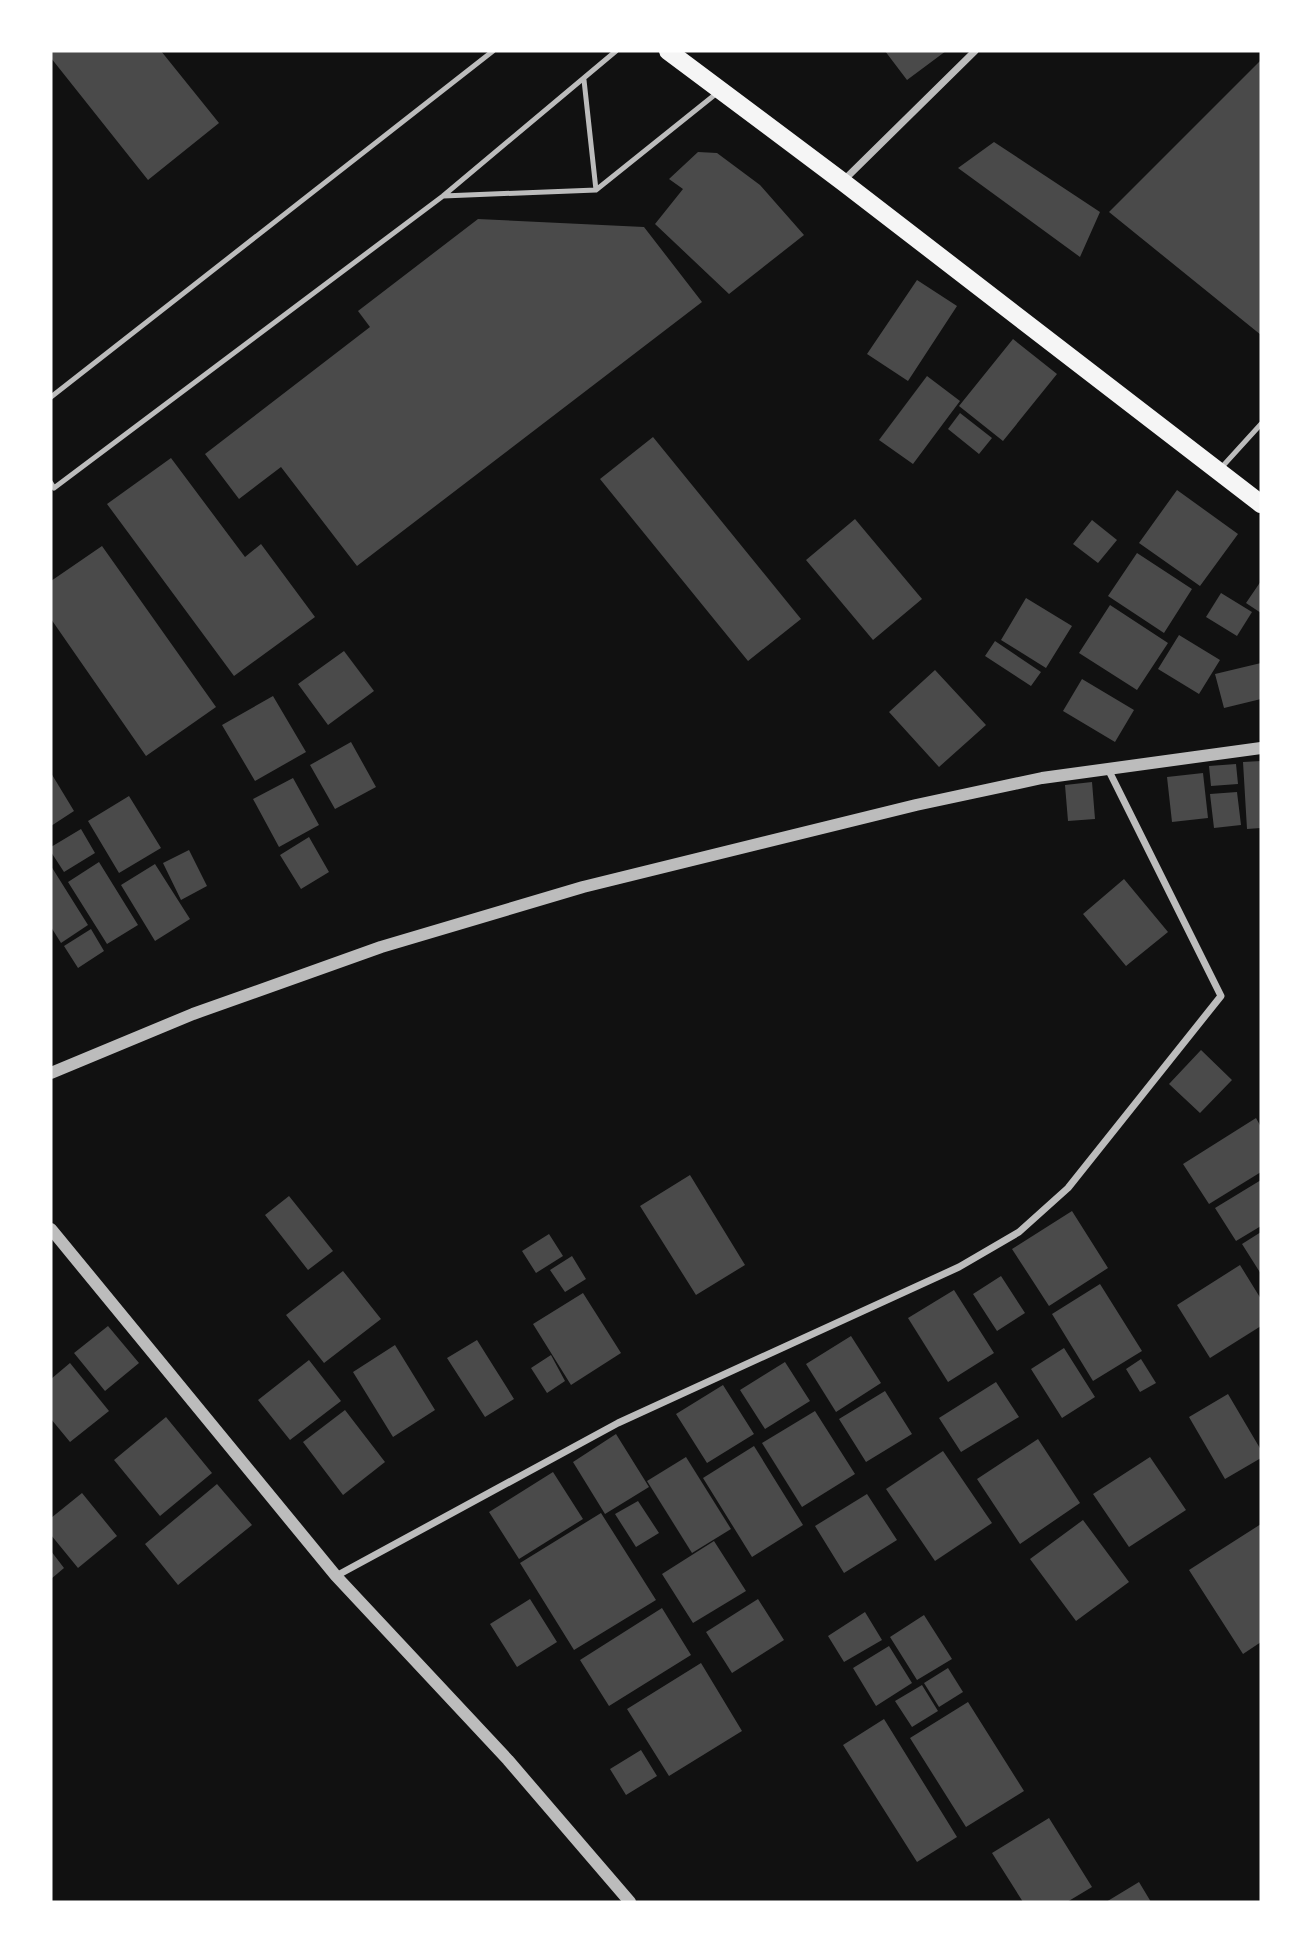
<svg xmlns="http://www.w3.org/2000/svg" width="1312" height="1953" font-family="'Times New Roman',serif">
	<rect width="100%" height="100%" fill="#111"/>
	<path fill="#4a4a4a" d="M 51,51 L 161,51 L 219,123 L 148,180 L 51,58 Z
		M 885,51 L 946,51 L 907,80 Z
		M 1261,60 L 1261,335 L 1109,212 Z
		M 994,142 L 1100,212 L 1080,257 L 958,168 Z
		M 698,152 L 717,153 L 760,185 L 804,235 L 729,294 L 655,224 L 683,189 L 669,179 Z
		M 478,219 L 644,227 L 702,302 L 357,566 L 281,467 L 239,499 L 205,454 L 370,327 L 358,311 Z
		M 917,280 L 957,306 L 908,381 L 867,354 Z
		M 1013,339 L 1057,374 L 1003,441 L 959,406 Z
		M 927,376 L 960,401 L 913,464 L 879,440 Z
		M 960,413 L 992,438 L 979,454 L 948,429 Z
		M 653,437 L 801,619 L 748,661 L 600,479 Z
		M 171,458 L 245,557 L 261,544 L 315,617 L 234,676 L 107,504 Z
		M 1177,490 L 1238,534 L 1200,586 L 1139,543 Z
		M 855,519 L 922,599 L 873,640 L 806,560 Z
		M 1092,520 L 1117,540 L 1098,563 L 1073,544 Z
		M 102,546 L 216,707 L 146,756 L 51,619 L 51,581 Z
		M 1137,553 L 1192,589 L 1164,633 L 1108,596 Z
		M 1261,581 L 1261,613 L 1246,603 Z
		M 1221,593 L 1252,612 L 1237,636 L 1206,617 Z
		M 1026,598 L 1072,626 L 1046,668 L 1001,640 Z
		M 1110,605 L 1168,643 L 1137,690 L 1079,653 Z
		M 1179,635 L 1220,660 L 1199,694 L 1158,669 Z
		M 995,641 L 1041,672 L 1031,686 L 985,656 Z
		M 344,651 L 374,691 L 328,725 L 298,684 Z
		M 1261,663 L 1261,699 L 1224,708 L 1215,674 Z
		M 935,670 L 986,725 L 939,767 L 889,712 Z
		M 1082,679 L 1134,710 L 1115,742 L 1063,711 Z
		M 273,696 L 306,752 L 255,781 L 222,725 Z
		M 351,742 L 376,787 L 335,809 L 310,765 Z
		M 1261,761 L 1261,828 L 1247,829 L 1243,762 Z
		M 1236,764 L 1238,784 L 1211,786 L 1209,766 Z
		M 51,773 L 74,811 L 51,826 Z
		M 1203,773 L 1208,818 L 1172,822 L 1167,777 Z
		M 293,778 L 319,825 L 279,847 L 253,799 Z
		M 1092,782 L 1095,819 L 1068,821 L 1065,785 Z
		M 1237,792 L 1241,825 L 1214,828 L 1210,794 Z
		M 129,796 L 161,848 L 119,873 L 88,821 Z
		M 81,829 L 95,853 L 64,872 L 51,852 L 51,847 Z
		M 309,837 L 329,872 L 301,889 L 280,855 Z
		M 189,850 L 207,886 L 181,900 L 163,863 Z
		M 99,862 L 138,925 L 107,944 L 68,882 Z
		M 155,864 L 190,919 L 155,941 L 121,885 Z
		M 51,866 L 88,925 L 61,943 L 51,927 Z
		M 1124,879 L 1168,932 L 1126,966 L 1083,914 Z
		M 91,929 L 104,951 L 78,968 L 64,946 Z
		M 1201,1050 L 1232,1080 L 1200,1113 L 1169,1084 Z
		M 1256,1118 L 1261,1127 L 1261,1172 L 1209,1204 L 1183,1164 Z
		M 690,1175 L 745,1265 L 696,1295 L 640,1206 Z
		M 1261,1180 L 1261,1226 L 1236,1241 L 1215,1208 Z
		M 289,1196 L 333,1251 L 308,1270 L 265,1215 Z
		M 1072,1211 L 1108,1268 L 1049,1306 L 1012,1249 Z
		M 1261,1232 L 1261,1274 L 1242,1244 Z
		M 549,1234 L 563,1256 L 536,1273 L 522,1251 Z
		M 572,1256 L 586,1279 L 565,1292 L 550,1270 Z
		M 1240,1265 L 1261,1299 L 1261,1326 L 1210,1358 L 1177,1305 Z
		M 343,1271 L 381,1319 L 324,1363 L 286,1315 Z
		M 1001,1276 L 1025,1313 L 997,1331 L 973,1294 Z
		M 1100,1284 L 1142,1351 L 1093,1381 L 1052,1314 Z
		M 954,1290 L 994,1353 L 948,1382 L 908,1318 Z
		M 583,1293 L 621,1353 L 571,1385 L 533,1324 Z
		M 108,1326 L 139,1363 L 105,1391 L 74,1353 Z
		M 851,1336 L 881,1383 L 836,1412 L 806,1364 Z
		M 477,1340 L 514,1399 L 485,1417 L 447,1358 Z
		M 395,1345 L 435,1410 L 393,1437 L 353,1372 Z
		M 1064,1348 L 1095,1397 L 1062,1418 L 1031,1369 Z
		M 551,1355 L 565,1381 L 547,1393 L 531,1368 Z
		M 1141,1359 L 1156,1383 L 1140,1392 L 1126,1369 Z
		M 309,1360 L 341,1401 L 290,1440 L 258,1400 Z
		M 785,1362 L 810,1401 L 765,1429 L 740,1390 Z
		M 70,1363 L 109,1411 L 70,1442 L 51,1419 L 51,1379 Z
		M 996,1382 L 1019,1417 L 961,1452 L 939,1418 Z
		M 723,1385 L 754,1434 L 707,1463 L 676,1414 Z
		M 885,1391 L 912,1434 L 866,1462 L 839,1419 Z
		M 1228,1394 L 1261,1450 L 1261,1458 L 1225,1479 L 1189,1417 Z
		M 345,1410 L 385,1462 L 343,1495 L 303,1442 Z
		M 815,1411 L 855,1474 L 802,1507 L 762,1443 Z
		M 166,1417 L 212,1473 L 160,1516 L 114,1460 Z
		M 616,1434 L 649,1487 L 605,1514 L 573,1462 Z
		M 1038,1439 L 1080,1503 L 1020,1544 L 977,1479 Z
		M 754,1446 L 803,1525 L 752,1557 L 703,1478 Z
		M 943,1451 L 992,1523 L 935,1561 L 886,1489 Z
		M 686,1457 L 731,1529 L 692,1553 L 647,1481 Z
		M 1150,1457 L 1186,1510 L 1129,1547 L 1093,1494 Z
		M 553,1472 L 583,1519 L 519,1559 L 489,1512 Z
		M 217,1484 L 252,1525 L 178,1585 L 145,1544 Z
		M 82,1493 L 117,1536 L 78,1568 L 51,1535 L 51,1518 Z
		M 867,1494 L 897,1540 L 844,1573 L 815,1526 Z
		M 638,1501 L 659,1533 L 636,1547 L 615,1514 Z
		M 601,1513 L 656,1600 L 574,1650 L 520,1563 Z
		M 1083,1520 L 1129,1582 L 1076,1621 L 1030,1559 Z
		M 1261,1524 L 1261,1642 L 1243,1654 L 1189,1570 Z
		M 714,1541 L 746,1591 L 693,1623 L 662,1574 Z
		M 51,1551 L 64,1568 L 51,1579 Z
		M 530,1599 L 557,1642 L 517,1667 L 490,1624 Z
		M 758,1599 L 784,1640 L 732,1673 L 706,1632 Z
		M 662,1608 L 691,1655 L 609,1706 L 580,1660 Z
		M 865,1612 L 882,1640 L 844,1662 L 828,1636 Z
		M 924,1615 L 952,1659 L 917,1680 L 890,1637 Z
		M 889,1646 L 912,1683 L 876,1706 L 853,1668 Z
		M 701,1663 L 742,1731 L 669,1776 L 627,1709 Z
		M 948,1668 L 963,1692 L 939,1707 L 924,1683 Z
		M 922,1685 L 938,1711 L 912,1727 L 895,1701 Z
		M 968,1702 L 1024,1791 L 966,1827 L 910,1738 Z
		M 884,1719 L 957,1837 L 917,1862 L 843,1745 Z
		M 641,1750 L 657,1776 L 626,1795 L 610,1769 Z
		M 1049,1818 L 1092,1887 L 1067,1902 L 1023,1902 L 992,1853 Z
		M 1139,1882 L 1151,1902 L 1106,1902 Z"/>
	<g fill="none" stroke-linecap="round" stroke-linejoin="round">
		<path stroke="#bcbcbc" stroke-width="5" d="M 584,80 L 596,190
			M 443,196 L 596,190 L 717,93
			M 51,397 L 493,51
			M 1221,468 L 1261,424
			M 51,483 L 54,488 L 443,196 L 616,51"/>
		<path stroke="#bcbcbc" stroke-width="7" d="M 843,181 L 975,51
			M 336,1576 L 618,1423 L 959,1267 L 1019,1232 L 1068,1188 L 1221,996 L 1108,769"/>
		<path stroke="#bcbcbc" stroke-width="12" d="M 51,1073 L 193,1014 L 381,947 L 583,887 L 916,805 L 1042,778 L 1261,748
			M 51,1229 L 336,1576 L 508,1760 L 630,1902"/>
		<path stroke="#f5f5f5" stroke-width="18" d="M 668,51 L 843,182 L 1261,504"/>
	</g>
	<rect width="1312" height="1953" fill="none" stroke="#ffffff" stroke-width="105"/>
</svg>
